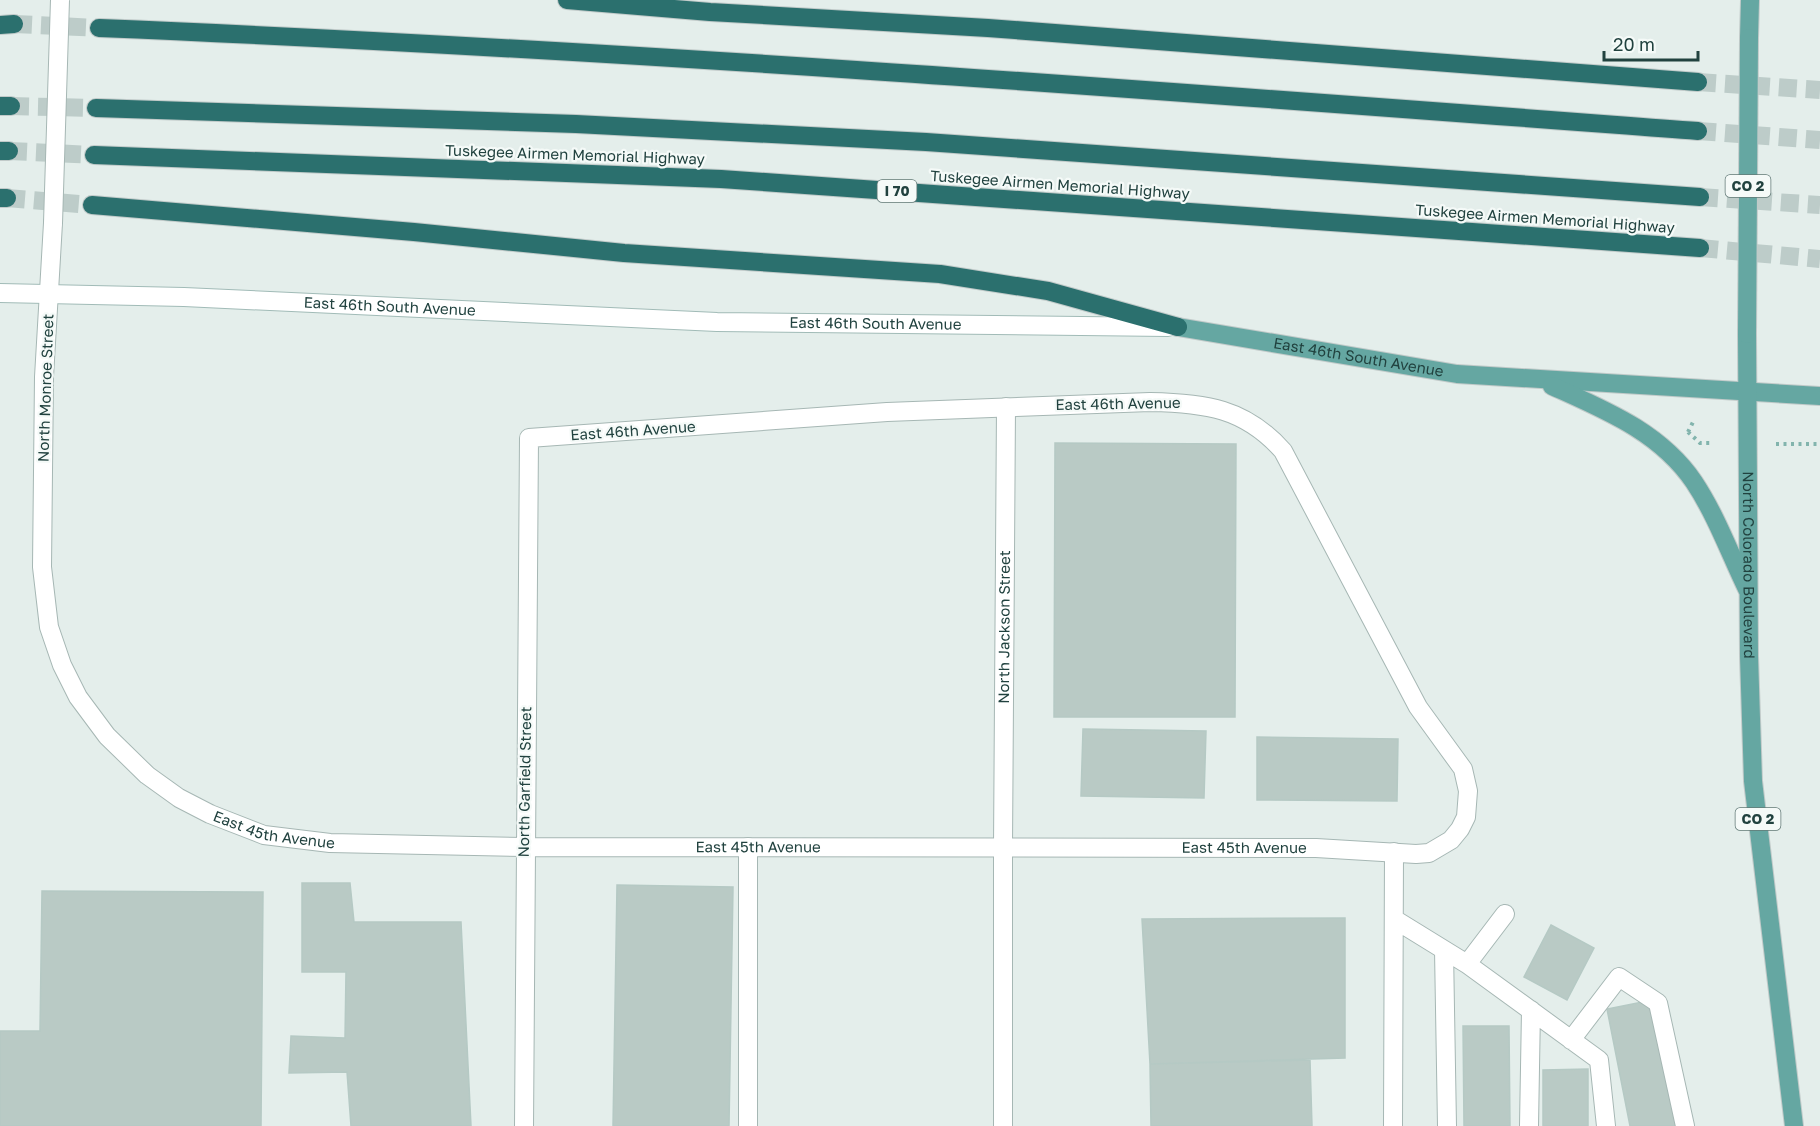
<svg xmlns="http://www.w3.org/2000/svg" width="1820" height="1126" font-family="'Golos Text',sans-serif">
	<rect width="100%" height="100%" fill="#e4eeeb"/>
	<path fill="#b9cac5" stroke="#b5c9c4" stroke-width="1.5" d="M 1055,443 L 1236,444 L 1235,717 L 1054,717 Z
		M 1083,729 L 1206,731 L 1204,798 L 1081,796 Z
		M 1257,737 L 1398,739 L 1397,801 L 1257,800 Z
		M 302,883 L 350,883 L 354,922 L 461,922 L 471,1126 L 351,1126 L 347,1072 L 289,1073 L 291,1036 L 345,1038 L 346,972 L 302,972 Z
		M 617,885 L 733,887 L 729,1126 L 613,1126 Z
		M 42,891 L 263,892 L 261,1126 L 0,1126 L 0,1031 L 40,1031 Z
		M 1345,918 L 1345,1058 L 1150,1064 L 1142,919 Z
		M 1551,925 L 1594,948 L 1567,1000 L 1524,977 Z
		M 1653,1000 L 1677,1126 L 1630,1126 L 1607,1009 Z
		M 1463,1026 L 1509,1026 L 1510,1126 L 1464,1126 Z
		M 1310,1060 L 1312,1126 L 1151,1126 L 1150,1064 Z
		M 1588,1069 L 1588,1126 L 1543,1126 L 1543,1070 Z"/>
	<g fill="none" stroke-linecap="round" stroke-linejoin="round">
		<path stroke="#bdccc9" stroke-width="18" stroke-dasharray="18 9" stroke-linecap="butt" d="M 14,24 L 99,28
			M 1698,82 L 1820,90
			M 11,106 L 96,108
			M 1698,131 L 1820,140
			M 9,151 L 94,155
			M 1700,197 L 1820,205
			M 7,198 L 92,205
			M 1700,248 L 1820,259"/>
		<g stroke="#a6b7b4" stroke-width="20">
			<path id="service" d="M 748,847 L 748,1126
				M 1003,847 L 1003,1126
				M 1394,919 L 1467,964 L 1505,914
				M 1444,950 L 1447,1126
				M 1467,964 L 1599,1060 L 1606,1126
				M 1571,1040 L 1619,977 L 1658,1003 L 1685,1126
				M 1393,1126 L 1394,852
				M 1529,1126 L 1531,1010"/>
		</g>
		<g stroke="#a6b7b4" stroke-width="20">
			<g id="minor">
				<path id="s1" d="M 53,223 L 44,377 L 42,567 L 49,627 L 62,665 L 78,697 L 107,736 L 147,775 L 179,798 L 210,814 L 264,835 L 330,843 L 525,847 L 1316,848 L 1416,854 L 1429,853 L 1451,840 L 1460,829 L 1466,817 L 1468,791 L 1463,769 L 1418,707 L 1283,451 C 1245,408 1205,403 1150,402 L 887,412 L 529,438 L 524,1126"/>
				<path id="s2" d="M 1003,847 L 1006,407"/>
			</g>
		</g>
		<g stroke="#a1bbb7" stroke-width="20">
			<g id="secondary">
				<path id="s3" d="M 0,293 L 184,297 L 717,322 L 1168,327"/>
			</g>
		</g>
		<g stroke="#c1cac9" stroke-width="20">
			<g id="primary">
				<path d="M 1749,38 L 1750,0"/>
				<path id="s4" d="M 1178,327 L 1457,374 L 1820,396"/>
				<path id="s5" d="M 1747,334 L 1749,656 L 1753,781 L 1794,1126"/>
				<path d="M 1552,386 C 1605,410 1660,432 1694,482 C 1716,515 1730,554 1747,589"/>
			</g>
		</g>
		<g stroke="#c1cac9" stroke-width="20">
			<path id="motorway" d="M 567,0 L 710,12 L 988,28 L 1698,82
				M 0,25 L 14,24
				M 99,28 C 633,50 1165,91 1698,131
				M 0,106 L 11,106
				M 96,108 L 576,124 L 926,142 L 1700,197
				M 0,151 L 9,151
				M 94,155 L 721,179 L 1700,248
				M 0,198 L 7,198
				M 92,205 L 414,232 L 624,253 L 940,274 L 1048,291 L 1178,327"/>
		</g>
		<path stroke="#82b4ad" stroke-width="4" stroke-dasharray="3 4.5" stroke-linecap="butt" d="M 1688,432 L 1700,443 L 1710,443
			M 1688,432 L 1693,422
			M 1776,444 L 1818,444"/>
		<use href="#service" stroke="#fff" stroke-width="18"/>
		<use href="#minor" stroke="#fff" stroke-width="18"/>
		<use href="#secondary" stroke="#fff" stroke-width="18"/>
		<use href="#primary" stroke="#65a7a2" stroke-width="18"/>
		<use href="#motorway" stroke="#2b706e" stroke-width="18"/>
		<g stroke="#a6b7b4" stroke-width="20" stroke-linecap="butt">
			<path id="minor-bridge" d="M 53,223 L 60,0"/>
		</g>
		<g stroke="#c1cac9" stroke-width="20" stroke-linecap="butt">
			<path id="primary-bridge" d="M 1747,334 L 1749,38"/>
		</g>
		<use href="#minor-bridge" stroke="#fff" stroke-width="18"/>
		<use href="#primary-bridge" stroke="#65a7a2" stroke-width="18"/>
	</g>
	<g text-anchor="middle" stroke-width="4.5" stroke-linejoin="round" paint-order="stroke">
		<g fill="#f5faf8" stroke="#617976" stroke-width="1.5">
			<rect x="1725.5" y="175" width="45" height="22" rx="4.5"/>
			<rect x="877.5" y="180" width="39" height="22" rx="4.5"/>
			<rect x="1735.5" y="808" width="45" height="22" rx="4.5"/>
		</g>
		<g font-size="14" font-weight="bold" fill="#21423f">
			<text x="1748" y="191">CO 2</text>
			<text x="897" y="196">I 70</text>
			<text x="1758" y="824">CO 2</text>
		</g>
		<g font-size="15" fill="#21423f" stroke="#f5faf8">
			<text transform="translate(575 155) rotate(2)" y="5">Tuskegee Airmen Memorial Highway</text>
			<text transform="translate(1060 185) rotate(4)" y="5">Tuskegee Airmen Memorial Highway</text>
			<text transform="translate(1545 219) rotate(4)" y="5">Tuskegee Airmen Memorial Highway</text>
			<text dy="5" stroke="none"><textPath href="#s3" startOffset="390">East 46th South Avenue</textPath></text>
			<text dy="5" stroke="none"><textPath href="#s3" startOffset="876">East 46th South Avenue</textPath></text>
			<text dy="5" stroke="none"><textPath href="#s4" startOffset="183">East 46th South Avenue</textPath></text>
			<text transform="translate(46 388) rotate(-88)" y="5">North Monroe Street</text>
			<text transform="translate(1118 404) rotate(-1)" y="5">East 46th Avenue</text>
			<text transform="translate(633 431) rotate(-4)" y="5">East 46th Avenue</text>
			<text dy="5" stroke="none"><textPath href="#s5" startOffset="231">North Colorado Boulevard</textPath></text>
			<text dy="5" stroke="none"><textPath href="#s2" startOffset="220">North Jackson Street</textPath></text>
			<text transform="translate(525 782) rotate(-89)" y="5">North Garfield Street</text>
			<text dy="5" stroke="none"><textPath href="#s1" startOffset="726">East 45th Avenue</textPath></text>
			<text dy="5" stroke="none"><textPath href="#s1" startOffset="1212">East 45th Avenue</textPath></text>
			<text dy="5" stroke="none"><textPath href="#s1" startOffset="1698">East 45th Avenue</textPath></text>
		</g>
	</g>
	<path d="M1604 51v9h94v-9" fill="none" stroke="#21423f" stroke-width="3"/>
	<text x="1613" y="51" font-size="18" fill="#21423f" stroke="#f5faf8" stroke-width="4.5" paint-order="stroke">20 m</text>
</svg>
